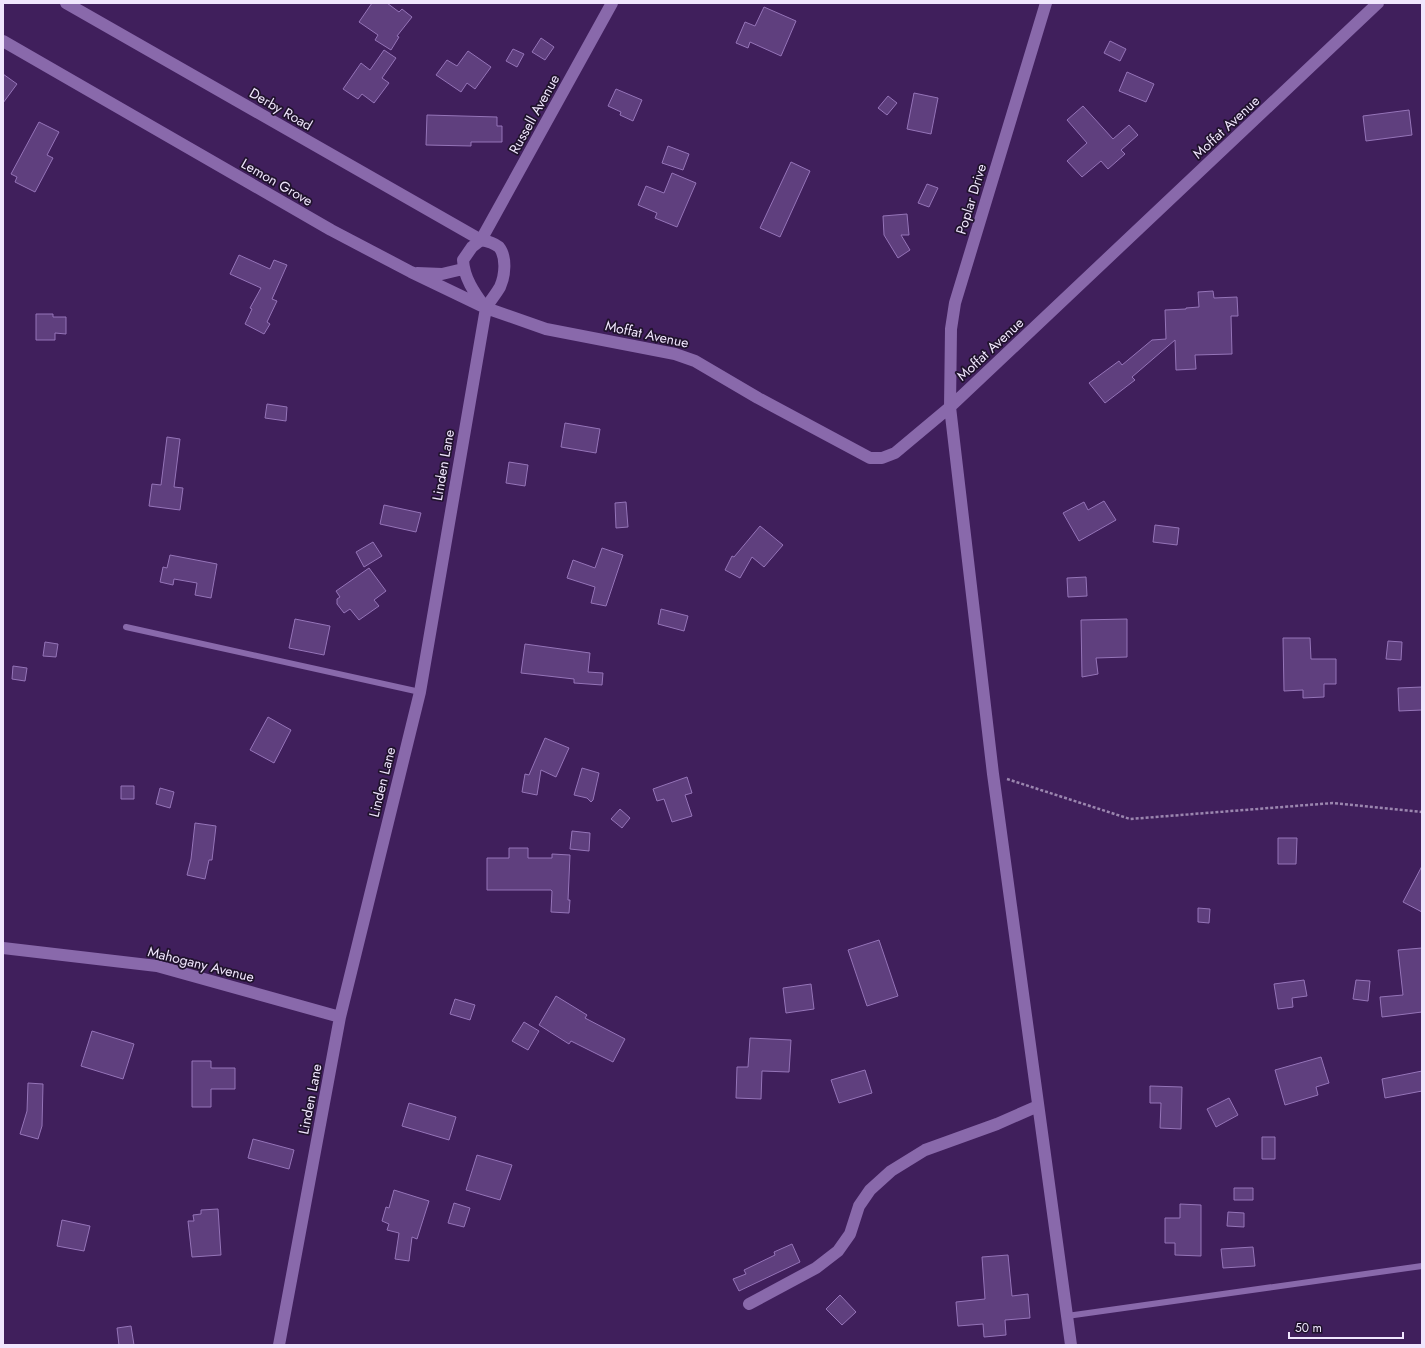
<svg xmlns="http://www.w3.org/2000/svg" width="1425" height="1348" font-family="Jost,sans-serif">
	<rect width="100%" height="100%" fill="#401f5c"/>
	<path fill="#5f3f7e" stroke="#9574b8" d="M 372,3 L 387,3 L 399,12 L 402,9 L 412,17 L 397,36 L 399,37 L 391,50 L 375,40 L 378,35 L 359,22 Z
		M 764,7 L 796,21 L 781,56 L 750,42 L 748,48 L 736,43 L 745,22 L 755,26 Z
		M 541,38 L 554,47 L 545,60 L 532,52 Z
		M 1110,41 L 1126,49 L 1120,61 L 1104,53 Z
		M 513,49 L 524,54 L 517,67 L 506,61 Z
		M 384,50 L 396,58 L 382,78 L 389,83 L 374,103 L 362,94 L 358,99 L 343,89 L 361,63 L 370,70 Z
		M 468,51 L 491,67 L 475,89 L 467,83 L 461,92 L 436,75 L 447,60 L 457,66 Z
		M 1127,72 L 1154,84 L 1146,102 L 1119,91 Z
		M 3,74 L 17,84 L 3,103 Z
		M 616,89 L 642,100 L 633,121 L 620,115 L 621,112 L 608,106 Z
		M 914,93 L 938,98 L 931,134 L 907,129 Z
		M 888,96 L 897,103 L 887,115 L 878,108 Z
		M 1083,106 L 1113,139 L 1129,125 L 1138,135 L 1121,150 L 1125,154 L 1108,169 L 1101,161 L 1082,177 L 1067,161 L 1087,143 L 1067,120 Z
		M 1409,110 L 1412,135 L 1366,141 L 1363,116 Z
		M 427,115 L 497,117 L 497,126 L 502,126 L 502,142 L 471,142 L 471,146 L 426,145 Z
		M 39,122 L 59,132 L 47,155 L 53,158 L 35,192 L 15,182 L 17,177 L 11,174 Z
		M 668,146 L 689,154 L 683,170 L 662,163 Z
		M 791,162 L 810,171 L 780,237 L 760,228 Z
		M 672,173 L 696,183 L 677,227 L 655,218 L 657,213 L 638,205 L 646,186 L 664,193 Z
		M 927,184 L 938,188 L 929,207 L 918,203 Z
		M 907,214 L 909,235 L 901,235 L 910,250 L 898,258 L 884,235 L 883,216 Z
		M 239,255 L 270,269 L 274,260 L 287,265 L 272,299 L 277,301 L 267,322 L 270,324 L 264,334 L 245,324 L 252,309 L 250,308 L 261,288 L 230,274 Z
		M 1213,291 L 1214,298 L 1237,297 L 1238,316 L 1231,316 L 1232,354 L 1195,355 L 1196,369 L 1176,370 L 1175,340 L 1132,377 L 1135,380 L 1105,403 L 1089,383 L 1119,361 L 1122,365 L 1152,340 L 1166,339 L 1165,310 L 1186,309 L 1186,308 L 1199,307 L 1198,292 Z
		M 36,314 L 53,314 L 53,317 L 66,317 L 66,334 L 55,333 L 55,340 L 36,340 Z
		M 267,404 L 287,407 L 286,421 L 265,418 Z
		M 565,423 L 600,429 L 596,453 L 561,447 Z
		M 167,437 L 180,439 L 174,487 L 183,488 L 180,510 L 149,506 L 152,484 L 161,485 Z
		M 509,462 L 528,465 L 525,486 L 506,483 Z
		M 1104,501 L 1116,520 L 1079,541 L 1063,513 L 1084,502 L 1088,510 Z
		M 626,502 L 628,527 L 616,528 L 615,503 Z
		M 384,505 L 421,513 L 416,532 L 380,524 Z
		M 1155,525 L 1179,528 L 1177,545 L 1153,542 Z
		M 760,526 L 783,545 L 764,567 L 752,557 L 740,578 L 725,570 L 732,556 L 734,557 Z
		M 373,542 L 382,556 L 364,567 L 356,552 Z
		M 602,548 L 623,555 L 606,606 L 591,603 L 595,587 L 567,578 L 573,560 L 595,568 Z
		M 170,555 L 217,564 L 211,598 L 195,595 L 197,583 L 174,579 L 173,585 L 160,582 L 163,567 L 167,568 Z
		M 369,568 L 386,591 L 374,600 L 379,606 L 359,620 L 350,609 L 344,613 L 337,604 L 337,599 L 340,597 L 336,591 Z
		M 1086,577 L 1087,596 L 1068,597 L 1067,578 Z
		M 661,609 L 688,616 L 684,631 L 658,624 Z
		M 295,619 L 330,626 L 324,655 L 289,648 Z
		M 1127,619 L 1127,657 L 1096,658 L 1098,674 L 1082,677 L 1081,620 Z
		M 1283,638 L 1310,638 L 1311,659 L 1336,659 L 1336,684 L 1324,684 L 1324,697 L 1303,698 L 1303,690 L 1284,691 Z
		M 1388,641 L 1402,642 L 1401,660 L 1386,659 Z
		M 45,642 L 58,644 L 56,657 L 43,656 Z
		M 525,644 L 590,653 L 588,672 L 603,673 L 602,685 L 574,683 L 574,679 L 521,673 Z
		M 13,666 L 27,668 L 25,681 L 12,679 Z
		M 1422,687 L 1422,710 L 1399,711 L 1398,688 Z
		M 268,717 L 291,730 L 274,763 L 250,750 Z
		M 545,738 L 569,748 L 556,777 L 541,770 L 537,795 L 522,792 L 525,774 L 529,775 Z
		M 582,768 L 599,773 L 593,800 L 591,802 L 587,798 L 574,795 Z
		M 687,777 L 692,793 L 685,795 L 692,816 L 672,822 L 664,799 L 657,801 L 653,789 Z
		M 121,786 L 134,786 L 134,799 L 121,799 Z
		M 160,788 L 174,792 L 170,808 L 156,804 Z
		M 620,809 L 630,818 L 622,828 L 611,819 Z
		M 195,823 L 216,826 L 212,860 L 209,860 L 205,879 L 187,875 L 191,859 Z
		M 572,831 L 590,833 L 589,851 L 570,849 Z
		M 1278,838 L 1297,838 L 1296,864 L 1278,864 Z
		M 509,848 L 528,848 L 528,858 L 552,858 L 552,854 L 570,855 L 568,900 L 570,900 L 569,913 L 551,912 L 552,891 L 551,890 L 487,890 L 487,858 L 509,858 Z
		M 1422,866 L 1422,912 L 1403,902 Z
		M 1198,908 L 1210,909 L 1209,923 L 1198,922 Z
		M 879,940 L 898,996 L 867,1006 L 848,950 Z
		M 1422,948 L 1422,1012 L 1382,1017 L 1380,997 L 1403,995 L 1398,950 Z
		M 1304,980 L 1307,996 L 1292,998 L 1293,1007 L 1278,1009 L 1274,984 Z
		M 1356,980 L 1370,981 L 1368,1001 L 1353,999 Z
		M 811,984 L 814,1009 L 786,1013 L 783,988 Z
		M 556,996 L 587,1015 L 585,1018 L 625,1039 L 613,1062 L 571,1041 L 569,1044 L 539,1025 Z
		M 455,999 L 475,1005 L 470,1020 L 450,1014 Z
		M 524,1022 L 539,1031 L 528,1050 L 512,1041 Z
		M 92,1031 L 134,1044 L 123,1079 L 81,1066 Z
		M 750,1038 L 791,1040 L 789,1072 L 762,1071 L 761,1099 L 736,1098 L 737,1067 L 748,1067 Z
		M 1321,1057 L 1329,1083 L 1316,1087 L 1318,1095 L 1285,1105 L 1275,1070 Z
		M 192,1061 L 211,1061 L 211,1068 L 235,1068 L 235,1089 L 211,1089 L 211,1107 L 192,1107 Z
		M 865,1070 L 872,1093 L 839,1103 L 831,1080 Z
		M 1422,1071 L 1422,1091 L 1385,1098 L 1382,1079 Z
		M 28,1083 L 43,1084 L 42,1126 L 38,1139 L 20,1134 L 27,1111 Z
		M 1150,1086 L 1182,1087 L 1181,1129 L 1160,1128 L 1161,1103 L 1150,1103 Z
		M 1229,1098 L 1238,1115 L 1216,1127 L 1207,1109 Z
		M 409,1103 L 456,1117 L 449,1140 L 402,1126 Z
		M 1262,1137 L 1275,1137 L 1275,1159 L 1262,1159 Z
		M 253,1139 L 294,1150 L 289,1169 L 248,1158 Z
		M 477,1155 L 512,1165 L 500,1200 L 466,1190 Z
		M 1234,1188 L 1253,1188 L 1253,1200 L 1234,1200 Z
		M 394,1190 L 429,1201 L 417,1239 L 412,1237 L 409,1261 L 395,1259 L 399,1233 L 387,1230 L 389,1224 L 382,1221 L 386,1207 L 389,1208 Z
		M 454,1203 L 470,1208 L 464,1227 L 448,1223 Z
		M 1180,1204 L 1201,1205 L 1201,1256 L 1175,1255 L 1175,1243 L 1165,1243 L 1165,1218 L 1180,1218 Z
		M 218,1209 L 221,1255 L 192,1257 L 188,1221 L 194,1221 L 193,1215 L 201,1214 L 201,1210 Z
		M 1228,1212 L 1244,1213 L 1244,1227 L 1227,1226 Z
		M 62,1220 L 90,1226 L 84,1251 L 57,1246 Z
		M 792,1244 L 800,1262 L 739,1291 L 733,1279 L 746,1274 L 744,1270 L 775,1255 L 774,1252 Z
		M 1253,1247 L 1255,1266 L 1223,1268 L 1221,1249 Z
		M 1008,1255 L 1012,1296 L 1028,1294 L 1030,1318 L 1005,1320 L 1006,1335 L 984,1337 L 983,1324 L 958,1326 L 956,1302 L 985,1299 L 982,1257 Z
		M 840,1295 L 856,1312 L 842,1325 L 826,1309 Z
		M 131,1326 L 134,1345 L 119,1345 L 117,1328 Z"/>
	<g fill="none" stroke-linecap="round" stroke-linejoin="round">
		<path stroke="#9b86af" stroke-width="2.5" stroke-dasharray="3 2" stroke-linecap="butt" d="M 1007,779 L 1130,819 L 1333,803 L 1422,812"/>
		<path stroke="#8969ab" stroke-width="6" d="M 126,627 L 420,692
			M 1067,1316 L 1422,1266"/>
		<path stroke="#8969ab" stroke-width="12" d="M 66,3 L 481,240 C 487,241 494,243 499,247 C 507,257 505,276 500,287 C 496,294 490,301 486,308 L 420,692 L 340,1017 L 279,1345
			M 1046,3 L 955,303 L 951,329 L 950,407 L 993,774 L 1071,1345
			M 3,41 L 331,230 L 411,272 L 486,308 L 546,329 L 675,354 L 695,361 L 758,398 L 870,458 L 882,458 L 895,453 L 950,407 L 1378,3
			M 417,273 L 442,274 L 463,269
			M 484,306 C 474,292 464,278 463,260 L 472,247 L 481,240 L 612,3
			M 3,948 L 157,966 L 340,1017
			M 749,1304 L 816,1268 L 838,1251 L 850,1234 L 859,1206 L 870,1190 L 891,1171 L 925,1150 L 997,1124 L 1038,1106"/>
	</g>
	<g text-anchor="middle" stroke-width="3.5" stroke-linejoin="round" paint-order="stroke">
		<g font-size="14" fill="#f0e6fd" stroke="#20132d">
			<text transform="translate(281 109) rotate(30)" y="5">Derby Road</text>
			<text transform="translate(534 114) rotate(-61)" y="5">Russell Avenue</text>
			<text transform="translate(1226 127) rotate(-43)" y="5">Moffat Avenue</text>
			<text transform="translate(277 182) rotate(30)" y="5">Lemon Grove</text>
			<text transform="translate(971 199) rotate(-73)" y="5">Poplar Drive</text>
			<text transform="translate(647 334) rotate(12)" y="5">Moffat Avenue</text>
			<text transform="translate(990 349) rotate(-43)" y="5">Moffat Avenue</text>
			<text transform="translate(443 465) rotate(-80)" y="5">Linden Lane</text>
			<text transform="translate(382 782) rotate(-76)" y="5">Linden Lane</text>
			<text transform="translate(201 964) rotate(14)" y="5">Mahogany Avenue</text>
			<text transform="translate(310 1099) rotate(-79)" y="5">Linden Lane</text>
		</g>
	</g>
	<rect width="1425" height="1348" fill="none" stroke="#f0e6fd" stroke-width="8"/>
	<path d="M1289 1332v6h114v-6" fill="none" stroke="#f0e6fd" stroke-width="2"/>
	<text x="1295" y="1332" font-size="12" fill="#f0e6fd" stroke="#20132d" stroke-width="3" paint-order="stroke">50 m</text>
</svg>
